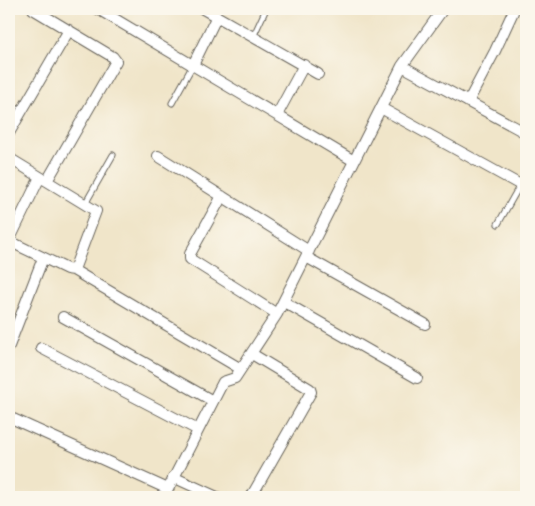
<svg xmlns="http://www.w3.org/2000/svg" width="535" height="506" font-family="'Shantell Sans',sans-serif">
	<rect width="100%" height="100%" fill="#fbf7ec"/>
	<filter id="ink" filterUnits="userSpaceOnUse"><feTurbulence type="fractalNoise" baseFrequency=".02" numOctaves="2"/><feDisplacementMap in="SourceGraphic" scale="10" xChannelSelector="R" yChannelSelector="G"/><feConvolveMatrix kernelMatrix="1 2 1 2 8 2 1 2 1" color-interpolation-filters="sRGB"/></filter>
	<filter id="wash" filterUnits="userSpaceOnUse"><feTurbulence type="fractalNoise" baseFrequency=".0096" numOctaves="4" result="noise"/><feDisplacementMap in="SourceGraphic" scale="20" xChannelSelector="R" yChannelSelector="G"/><feGaussianBlur stdDeviation="1.12" result="paint"/><feColorMatrix in="noise" values="0 0 0 0 0 0 0 0 0 0 0 0 0 0 0 0 0 1.4 0 .05"/><feComposite in="paint" operator="in"/></filter>
	<g filter="url(#wash)">
		<rect width="100%" height="100%" fill="#f0e5c9"/>
	</g>
	<g filter="url(#ink)">
		<g fill="none" stroke-linecap="round" stroke-linejoin="round">
			<g stroke="#666259" stroke-width="7">
				<path id="lane" d="M 253,37 L 266,9
					M 172,103 L 193,65
					M 85,204 L 113,155
					M 498,224 L 520,185"/>
			</g>
			<g stroke="#666259" stroke-width="12">
				<path id="street" d="M 33,9 L 113,57 L 116,61 L 47,181
					M 98,9 L 354,161
					M 203,9 L 217,17
					M 193,65 L 216,18 L 218,17 L 318,74
					M 402,66 L 526,133
					M 468,102 L 495,51 L 513,12 L 513,9
					M 381,108 L 526,188
					M 277,115 L 304,65
					M 9,133 L 69,30
					M 158,156 L 309,251
					M 9,158 L 96,211 L 75,267 L 75,271 L 241,369
					M 40,177 L 9,241 L 67,269 L 74,270
					M 222,196 L 190,254 L 190,259 L 277,314
					M 306,257 L 425,324
					M 284,302 L 417,378
					M 63,317 L 213,401
					M 9,346 L 43,258
					M 41,348 L 198,430
					M 11,418 L 168,489
					M 173,477 L 217,497
					M 164,497 L 223,382 L 235,378 L 277,314 L 402,66 L 443,9
					M 251,497 L 311,392 L 310,389 L 252,354"/>
			</g>
			<use href="#lane" stroke="#fff" stroke-width="5"/>
			<use href="#street" stroke="#fff" stroke-width="10"/>
		</g>
	</g>
	<rect width="535" height="506" fill="none" stroke="#fbf7ec" stroke-width="30"/>
</svg>
